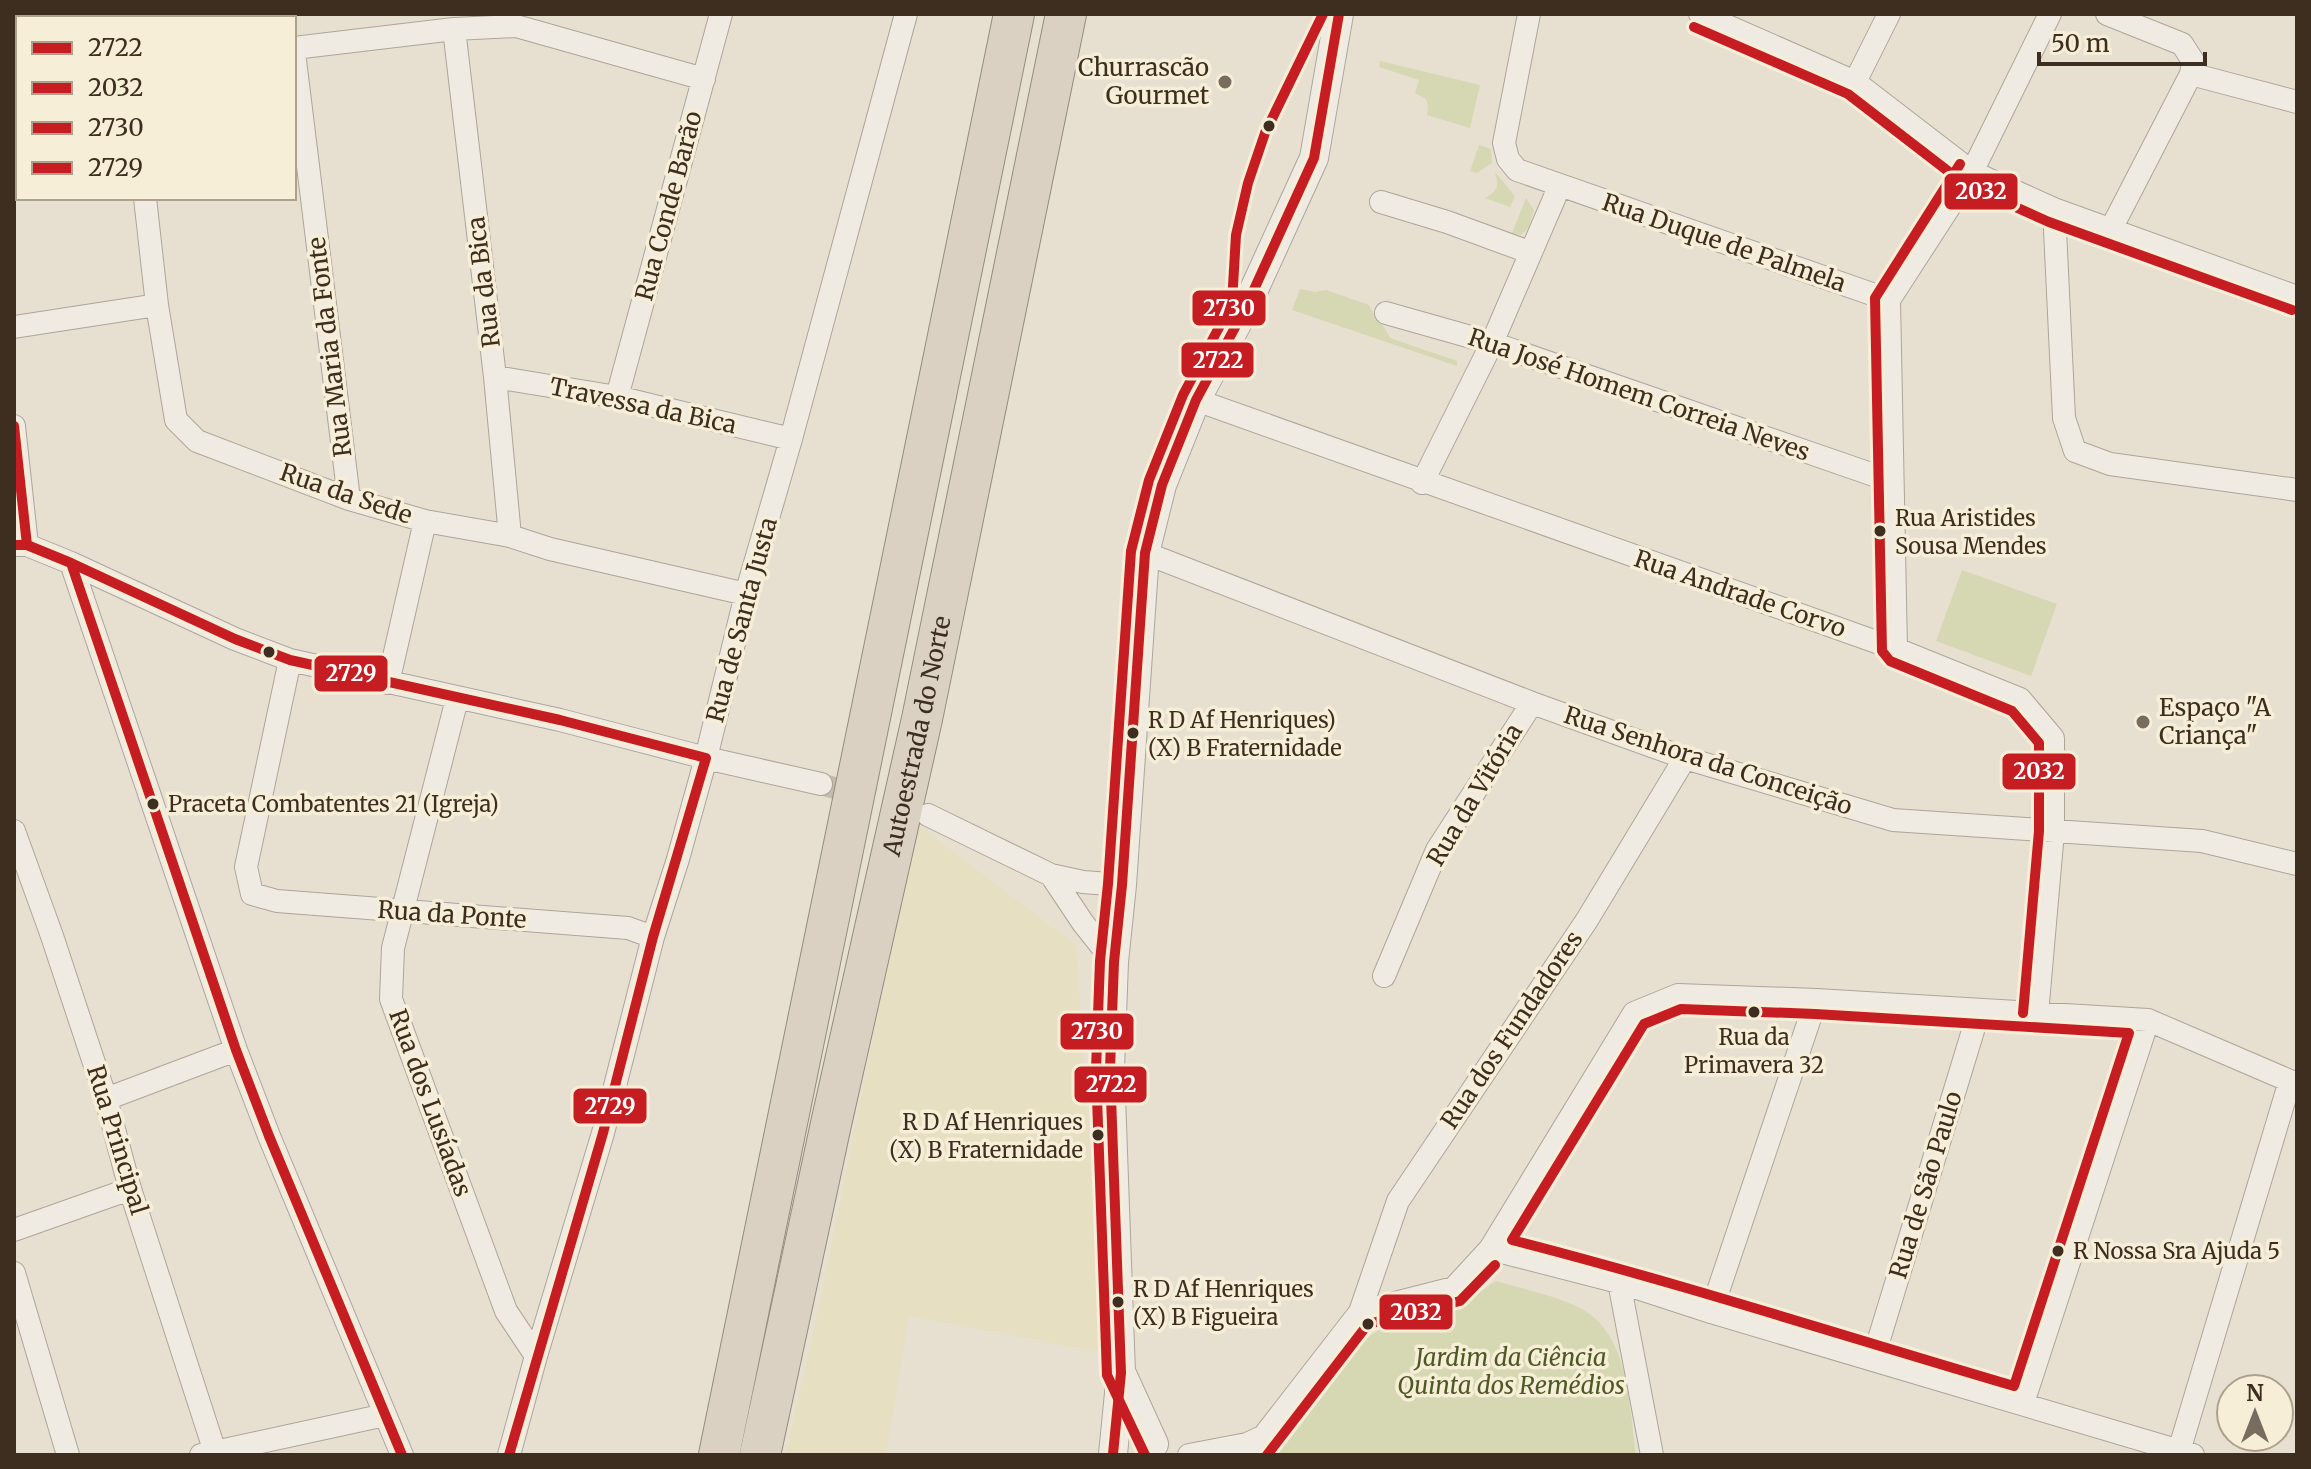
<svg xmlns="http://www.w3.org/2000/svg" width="2311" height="1469" font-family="Merriweather,serif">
	<rect width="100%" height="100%" fill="#e7e0d1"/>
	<path fill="#e6dfc2" d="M 919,825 L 1076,945 L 1103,1353 L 909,1316 L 886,1455 L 785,1455 L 814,1329 L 892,944 Z"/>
	<path fill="#d6d7b3" d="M 1380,61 L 1480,85 L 1470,128 L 1427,115 L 1428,106 L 1426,99 L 1415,93 L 1419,80 L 1379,67 Z
		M 1479,145 L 1491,149 L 1492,163 L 1477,173 L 1470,171 Z
		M 1495,172 L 1515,196 L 1510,207 L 1485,198 C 1498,190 1499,187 1495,172 Z
		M 1526,198 L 1534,210 L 1529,227 L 1521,235 L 1512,233 Z
		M 1300,289 L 1315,292 L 1326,290 L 1369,305 C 1375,319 1384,324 1390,338 L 1457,361 L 1457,366 L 1292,310 Z
		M 1962,570 L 2057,604 L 2031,676 L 1936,641 Z
		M 1496,1281 C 1523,1289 1553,1295 1578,1307 C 1630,1332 1629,1406 1636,1455 L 1267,1455 L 1341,1359 L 1357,1344 L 1384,1327 L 1457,1307 Z"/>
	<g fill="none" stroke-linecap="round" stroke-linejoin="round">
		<path stroke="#c5bcae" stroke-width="22" stroke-dasharray="22 11" stroke-linecap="butt" d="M 821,784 L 912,811"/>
		<g stroke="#ada599" stroke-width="24">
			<path id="minor" d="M 1529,14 L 1504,143 L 1508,159 L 1517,170 L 1889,300
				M 1700,14 L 1855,82 L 1972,172 L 2054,209 L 2297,297
				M 2107,14 L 2182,44 L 2193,61 L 2191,74 L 2111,229
				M 182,18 L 182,14
				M 454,29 L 495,377 L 510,536
				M 294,48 L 454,29 L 516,26 L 704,79
				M 294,52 L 349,499
				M 2191,74 L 2297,102
				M 1855,82 L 1889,14
				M 14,84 L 18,84
				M 145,198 L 157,305 L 176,420 L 197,441 L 349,499 L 425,521 L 510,536 L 550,549 L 746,594
				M 1381,202 L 1447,222 L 1529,252
				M 2054,209 L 2064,418 L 2075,451 L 2110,464 L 2297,490
				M 1386,313 L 1492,343 L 1891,481
				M 14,327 L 157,305
				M 495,377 L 617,397 L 791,439
				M 617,397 L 721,14
				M 1196,400 L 1896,649 L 2020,699 L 2053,738 L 2053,832 L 2037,1014
				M 14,426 L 27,545
				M 1422,483 L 1492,343 L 1560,185
				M 14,545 L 27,545 L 71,563 L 235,639 L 290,660 L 560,720 L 706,758 L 821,784
				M 1145,553 L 1532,703 L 1685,758 L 1893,820 L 2202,841 L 2297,864
				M 71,563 L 236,1050 L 269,1136 L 402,1455
				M 1896,649 L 1889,300 L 1972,172 L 2050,14
				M 290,660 L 246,867 L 252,894 L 277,901 L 628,928 L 653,937
				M 388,683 L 425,521
				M 457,699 L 393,948 L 391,999 L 506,1311 L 536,1356
				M 928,815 L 1051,875 L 1083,882 L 1122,885
				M 14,831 L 52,936 L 106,1099 L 130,1189 L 215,1452
				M 1051,875 L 1083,923 L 1114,962
				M 1384,976 L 1437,850 L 1532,703
				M 106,1099 L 236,1050
				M 14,1230 L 130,1189
				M 1490,1249 L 1619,1282 L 1711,1312 L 2193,1455
				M 14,1273 L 68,1455
				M 1619,1282 L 1652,1455
				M 1360,1312 L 1398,1201 L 1587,920 L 1685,758
				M 1711,1312 L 1816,1000
				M 1873,1359 L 1979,1011
				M 2023,1403 L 2148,1020
				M 2179,1451 L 2290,1081
				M 201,1455 L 385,1415
				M 509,1455 L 536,1356 L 603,1133 L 653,937 L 678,859 L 706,758 L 746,594 L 791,439 L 906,14
				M 1189,1455 L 1247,1444 L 1264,1436
				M 1249,1455 L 1360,1312 L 1454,1288 L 1490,1249 L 1634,1013 L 1678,995 L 1816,1000 L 2148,1020 L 2297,1084"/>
		</g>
		<g stroke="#ada599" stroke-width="30">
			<path id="tertiary" d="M 1123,1376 L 1154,1444
				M 1113,1454 L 1121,1373 L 1110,1069 L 1114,962 L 1122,885 L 1145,553 L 1162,485 L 1196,400 L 1246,307 L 1314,158 L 1339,14"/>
		</g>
		<g stroke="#928b80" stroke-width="42">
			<g id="motorway">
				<path d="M 719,1455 L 1014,14"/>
				<path id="s1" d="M 760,1455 L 831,1124 L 922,719 L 1066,14"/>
			</g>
		</g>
		<use href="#minor" stroke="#efebe3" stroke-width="22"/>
		<use href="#tertiary" stroke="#efebe3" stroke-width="28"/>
		<use href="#motorway" stroke="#dad1c2" stroke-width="40"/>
		<g stroke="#f7eed8" stroke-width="16">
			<path id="bus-1" d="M 1113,1454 L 1121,1373 L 1110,1069 L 1114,962 L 1122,885 L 1145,553 L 1162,485 L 1196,400 L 1246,307 L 1314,158 L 1339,14"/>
		</g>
		<g stroke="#f7eed8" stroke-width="16">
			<path id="bus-2" d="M 1694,27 L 1848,94 L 1966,185 L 2049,222 L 2292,310
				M 1960,164 L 1875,298 L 1882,651 L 1890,661 L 2012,711 L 2039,743 L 2039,831 L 2023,1013
				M 1681,1009 L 1815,1014 L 2129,1033 L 2014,1386 C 1847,1337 1680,1283 1512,1240 L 1644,1024 Z
				M 1267,1455 L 1368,1324 L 1460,1301 L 1495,1265"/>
		</g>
		<g stroke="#f7eed8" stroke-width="16">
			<path id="bus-3" d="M 1145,1455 L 1107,1375 L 1096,1070 L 1100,961 L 1108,884 L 1131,551 L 1149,480 L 1183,395 L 1232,303 L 1236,235 L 1248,183 L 1265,133 L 1323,14"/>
		</g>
		<g stroke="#f7eed8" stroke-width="16">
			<path id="bus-4" d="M 14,426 L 27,545
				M 14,545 L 27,545 L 71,563 L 235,639 L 290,660 L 560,720 L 706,758 L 653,937 L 603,1133 L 509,1455
				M 71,563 L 236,1050 L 269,1136 L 402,1455"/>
		</g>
		<use href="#bus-1" stroke="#c61d23" stroke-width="10"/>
		<use href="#bus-2" stroke="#c61d23" stroke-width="10"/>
		<use href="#bus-3" stroke="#c61d23" stroke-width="10"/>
		<use href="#bus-4" stroke="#c61d23" stroke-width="10"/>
	</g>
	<g fill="#786c5e" stroke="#f7eed8" stroke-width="3">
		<circle cx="1225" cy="82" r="8"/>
		<circle cx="2143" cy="722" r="8"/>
	</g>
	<g fill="#3d2e20" stroke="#f7eed8" stroke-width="3">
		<circle cx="1269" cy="126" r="7"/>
		<circle cx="1880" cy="531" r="7"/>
		<circle cx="269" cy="652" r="7"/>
		<circle cx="1133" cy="733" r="7"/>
		<circle cx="153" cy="804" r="7"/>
		<circle cx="1754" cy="1012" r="7"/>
		<circle cx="1098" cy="1135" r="7"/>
		<circle cx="2058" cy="1251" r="7"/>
		<circle cx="1118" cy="1302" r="7"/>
		<circle cx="1368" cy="1324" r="7"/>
	</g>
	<g text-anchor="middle" stroke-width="7" stroke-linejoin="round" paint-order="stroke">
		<g font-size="22" fill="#3d2e20" stroke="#f7eed8" text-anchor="start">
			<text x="1895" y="526">Rua Aristides<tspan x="1895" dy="28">Sousa Mendes</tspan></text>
			<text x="1148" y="728">R D Af Henriques)<tspan x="1148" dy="28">(X) B Fraternidade</tspan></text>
			<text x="168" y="812">Praceta Combatentes 21 (Igreja)</text>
			<text x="1754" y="1045" text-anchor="middle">Rua da<tspan x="1754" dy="28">Primavera 32</tspan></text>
			<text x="1083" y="1130" text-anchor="end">R D Af Henriques<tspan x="1083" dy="28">(X) B Fraternidade</tspan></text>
			<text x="2073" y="1259">R Nossa Sra Ajuda 5</text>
			<text x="1133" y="1297">R D Af Henriques<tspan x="1133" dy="28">(X) B Figueira</tspan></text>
		</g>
		<g font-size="24" fill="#3d2e20" stroke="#f7eed8" text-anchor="end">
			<text x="1209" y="76">Churrascão<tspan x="1209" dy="28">Gourmet</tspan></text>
			<text x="2159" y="716" text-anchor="start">Espaço "A<tspan x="2159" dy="28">Criança"</tspan></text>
		</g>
		<g font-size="24" fill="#3d2e20" stroke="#f7eed8">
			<text transform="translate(669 206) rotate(-75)" y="8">Rua Conde Barão</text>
			<text transform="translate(1724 243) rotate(19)" y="8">Rua Duque de Palmela</text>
			<text transform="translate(484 282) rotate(-97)" y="8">Rua da Bica</text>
			<text transform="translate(330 347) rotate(-97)" y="8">Rua Maria da Fonte</text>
			<text transform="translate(1639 395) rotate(19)" y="8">Rua José Homem Correia Neves</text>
			<text transform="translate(643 406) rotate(12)" y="8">Travessa da Bica</text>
			<text transform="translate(346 494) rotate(19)" y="8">Rua da Sede</text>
			<text transform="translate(1740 594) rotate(19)" y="8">Rua Andrade Corvo</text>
			<text transform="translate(742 620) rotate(-75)" y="8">Rua de Santa Justa</text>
			<text dy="8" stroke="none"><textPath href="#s1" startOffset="736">Autoestrada do Norte</textPath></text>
			<text transform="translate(1708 761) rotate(18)" y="8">Rua Senhora da Conceição</text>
			<text transform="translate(1475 795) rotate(-59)" y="8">Rua da Vitória</text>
			<text transform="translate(452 915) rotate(4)" y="8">Rua da Ponte</text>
			<text transform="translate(1512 1030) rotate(-56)" y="8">Rua dos Fundadores</text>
			<text transform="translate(430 1103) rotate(70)" y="8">Rua dos Lusíadas</text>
			<text transform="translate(117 1140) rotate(73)" y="8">Rua Principal</text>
			<text transform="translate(1926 1185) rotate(-73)" y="8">Rua de São Paulo</text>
		</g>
		<g font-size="24" font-style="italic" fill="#4d5a26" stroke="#f7eed8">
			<text x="1511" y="1366">Jardim da Ciência<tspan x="1511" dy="28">Quinta dos Remédios</tspan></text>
		</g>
	</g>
	<g stroke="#f7eed8" stroke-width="3">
		<rect x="1943" y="172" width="76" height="39" rx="8" fill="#c61d23"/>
		<rect x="1191" y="289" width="76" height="38" rx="8" fill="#c61d23"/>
		<rect x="1180" y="341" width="75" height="38" rx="8" fill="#c61d23"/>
		<rect x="313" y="654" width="76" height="39" rx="8" fill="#c61d23"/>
		<rect x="2001" y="752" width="76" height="39" rx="8" fill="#c61d23"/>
		<rect x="1059" y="1012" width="76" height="39" rx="8" fill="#c61d23"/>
		<rect x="1073" y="1065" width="75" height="39" rx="8" fill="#c61d23"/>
		<rect x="572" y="1087" width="76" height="38" rx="8" fill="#c61d23"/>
		<rect x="1378" y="1293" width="76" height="38" rx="8" fill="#c61d23"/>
	</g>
	<g font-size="22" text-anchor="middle" font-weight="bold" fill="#fff">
		<text x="1981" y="199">2032</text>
		<text x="1229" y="316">2730</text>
		<text x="1218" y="368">2722</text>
		<text x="351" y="681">2729</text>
		<text x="2039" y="779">2032</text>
		<text x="1097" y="1039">2730</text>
		<text x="1111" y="1092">2722</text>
		<text x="610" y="1114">2729</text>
		<text x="1416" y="1320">2032</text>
	</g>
	<rect width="2311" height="1469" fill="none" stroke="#3d2e20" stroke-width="32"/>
	<rect x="16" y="16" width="280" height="184" fill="#f7eed8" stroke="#ada18e" stroke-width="2"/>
	<rect x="32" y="42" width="40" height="12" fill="#c61d23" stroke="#ada18e" stroke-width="2"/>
	<text x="88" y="56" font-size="24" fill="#3d2e20">2722</text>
	<rect x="32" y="82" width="40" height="12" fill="#c61d23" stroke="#ada18e" stroke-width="2"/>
	<text x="88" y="96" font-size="24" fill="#3d2e20">2032</text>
	<rect x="32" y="122" width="40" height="12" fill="#c61d23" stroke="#ada18e" stroke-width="2"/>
	<text x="88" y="136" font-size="24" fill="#3d2e20">2730</text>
	<rect x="32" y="162" width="40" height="12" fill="#c61d23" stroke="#ada18e" stroke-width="2"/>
	<text x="88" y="176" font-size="24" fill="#3d2e20">2729</text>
	<g transform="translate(2255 1413)"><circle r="38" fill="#f7eed8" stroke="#ada18e" stroke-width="2"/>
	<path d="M0-6L14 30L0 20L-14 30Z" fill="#786c5e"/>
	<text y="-12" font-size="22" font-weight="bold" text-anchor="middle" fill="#3d2e20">N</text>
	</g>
	<path d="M2039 52v12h166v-12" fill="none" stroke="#3d2e20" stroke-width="4"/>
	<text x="2051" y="52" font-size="24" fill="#3d2e20" stroke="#f7eed8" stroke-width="6" paint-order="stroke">50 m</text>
</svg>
